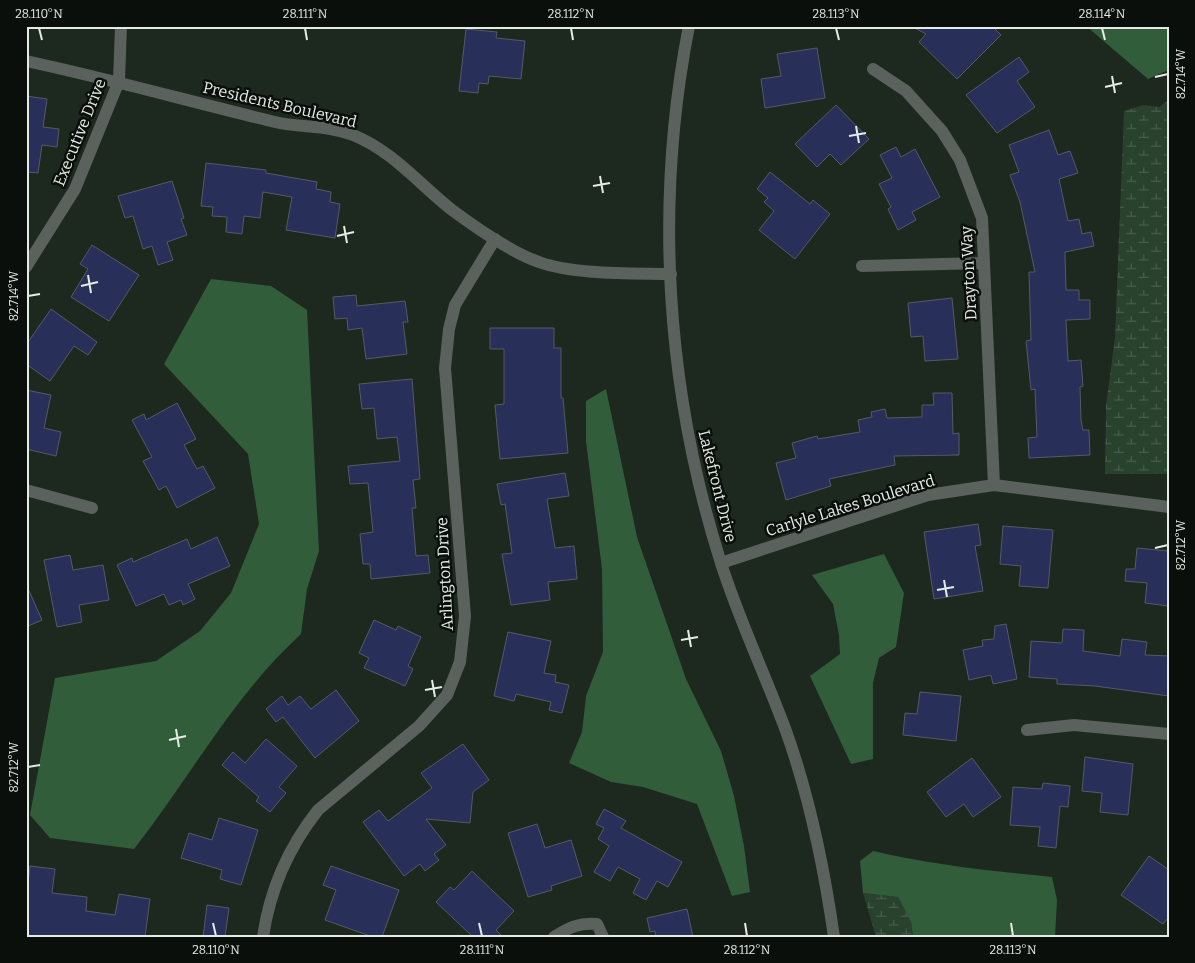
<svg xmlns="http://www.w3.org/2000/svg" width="1195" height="963" font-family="Bitter,serif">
	<defs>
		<pattern id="wetland-marsh" width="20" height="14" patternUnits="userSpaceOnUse" patternTransform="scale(1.25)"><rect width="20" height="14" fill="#29422e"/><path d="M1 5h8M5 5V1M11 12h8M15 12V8" fill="none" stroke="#485d4c"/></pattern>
	</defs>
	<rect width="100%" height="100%" fill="#1d281e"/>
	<path fill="url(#wetland-marsh)" d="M 1169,100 L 1169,474 L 1105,474 L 1106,406 L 1115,337 L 1124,111 L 1143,105 L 1159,107 Z
		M 863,893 L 898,897 L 911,922 L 913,937 L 876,937 Z"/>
	<path fill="#315d3a" d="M 1086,26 L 1169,26 L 1169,70 L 1148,79 Z
		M 211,279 L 271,286 L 307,310 L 319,551 L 307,589 L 301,634 C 233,696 190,778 134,849 L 50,838 L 30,815 L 55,678 L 156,661 L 200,631 L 231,593 L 259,524 L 248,454 L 164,364 Z
		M 606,389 L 637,537 L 686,679 L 721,751 L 734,796 L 744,846 L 750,892 L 732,896 L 697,804 L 643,787 L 611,782 L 569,763 L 582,732 L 586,696 L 603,652 L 602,569 L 586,441 L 586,401 Z
		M 884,554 L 904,593 L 896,647 L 879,658 L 873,683 L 873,759 L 851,764 L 810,676 L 840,654 L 839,635 L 833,604 L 812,575 Z
		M 873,851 C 932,865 992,871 1052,877 L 1057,900 L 1055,937 L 913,937 L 911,922 L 898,897 L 863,893 L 860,861 Z"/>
	<path fill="#282f59" stroke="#565967" d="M 911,26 L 992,26 L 1001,35 L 957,79 L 919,42 L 926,34 Z
		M 466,29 L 497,32 L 496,38 L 525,41 L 521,79 L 489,76 L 488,84 L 479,83 L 478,93 L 459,91 Z
		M 817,48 L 825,98 L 765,108 L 761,79 L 781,76 L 777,54 Z
		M 1019,57 L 1029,72 L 1017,81 L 1035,107 L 997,133 L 966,95 Z
		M 26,96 L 47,99 L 43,127 L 59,129 L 57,147 L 42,145 L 38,173 L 26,172 Z
		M 836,105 L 869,139 L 841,165 L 830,154 L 817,167 L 795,144 Z
		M 1049,130 L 1058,155 L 1070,151 L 1078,173 L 1059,179 L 1068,221 L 1079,219 L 1082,234 L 1091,232 L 1094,246 L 1065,252 L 1066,290 L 1079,290 L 1079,300 L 1090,300 L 1090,319 L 1066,320 L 1068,361 L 1081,360 L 1083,386 L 1080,387 L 1081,420 L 1083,430 L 1089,430 L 1090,455 L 1029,458 L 1028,438 L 1037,437 L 1035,389 L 1031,390 L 1026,341 L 1031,340 L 1029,272 L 1035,272 L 1020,202 L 1010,175 L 1019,172 L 1009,145 Z
		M 896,147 L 901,157 L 915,149 L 940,197 L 912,212 L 916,220 L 898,230 L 888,209 L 891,207 L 879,184 L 892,178 L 880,155 Z
		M 206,163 L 266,170 L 266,173 L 317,182 L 316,189 L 331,192 L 330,202 L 340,204 L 335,238 L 286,230 L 292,197 L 263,192 L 260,218 L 244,216 L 242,234 L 226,232 L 227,217 L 212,216 L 213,207 L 201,206 Z
		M 770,172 L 810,204 L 813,200 L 830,214 L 795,259 L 759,230 L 774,211 L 764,202 L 768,198 L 757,189 Z
		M 172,181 L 184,218 L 181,219 L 187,235 L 167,242 L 173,260 L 158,265 L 152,246 L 143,249 L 133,216 L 125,218 L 118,196 Z
		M 92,245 L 139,275 L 109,321 L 71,297 L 88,269 L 80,264 Z
		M 356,295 L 357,306 L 405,301 L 408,322 L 403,322 L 407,354 L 366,359 L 362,328 L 348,330 L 347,318 L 335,319 L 333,297 Z
		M 952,298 L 958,359 L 925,361 L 923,336 L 911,337 L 908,303 Z
		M 51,309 L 97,342 L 88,355 L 74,346 L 50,381 L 26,364 L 26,345 Z
		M 490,328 L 554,328 L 554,348 L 561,348 L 561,398 L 563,398 L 568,453 L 500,459 L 495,405 L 504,404 L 504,349 L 490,349 Z
		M 412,379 L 420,479 L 413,480 L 416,508 L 412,508 L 416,556 L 428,555 L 430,573 L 371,579 L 370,564 L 363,564 L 360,534 L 373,532 L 368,483 L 350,484 L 348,466 L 400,461 L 397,437 L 377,439 L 374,408 L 362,409 L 359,384 Z
		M 26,390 L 51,395 L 44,428 L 61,432 L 56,456 L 26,449 Z
		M 933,393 L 952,393 L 953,434 L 959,433 L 959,455 L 894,456 L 895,465 L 829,479 L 831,486 L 786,500 L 776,463 L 796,458 L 792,443 L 817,436 L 818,439 L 860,432 L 858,420 L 872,417 L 871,412 L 885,409 L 887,418 L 922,417 L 922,405 L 934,405 Z
		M 177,403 L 196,439 L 184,445 L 197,469 L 203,466 L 215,488 L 177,508 L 166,486 L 159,490 L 143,461 L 152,457 L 132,420 L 144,414 L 146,420 Z
		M 565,473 L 569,496 L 547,499 L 555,548 L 574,546 L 577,579 L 548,582 L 550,600 L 511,605 L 502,554 L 512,553 L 505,504 L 501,505 L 497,484 Z
		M 978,524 L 981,545 L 975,546 L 983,591 L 934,599 L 924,532 Z
		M 1003,526 L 1053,530 L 1048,588 L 1019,586 L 1021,566 L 1000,564 Z
		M 217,537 L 230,566 L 188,584 L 195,599 L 183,605 L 181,600 L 169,605 L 164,594 L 136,606 L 117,565 L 132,558 L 133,562 L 187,539 L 191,549 Z
		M 1137,548 L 1169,551 L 1169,606 L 1145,603 L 1147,583 L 1125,581 L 1126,569 L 1135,569 Z
		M 70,555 L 73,570 L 103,565 L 109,600 L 79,605 L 82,622 L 57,627 L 44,560 Z
		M 26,584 L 42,620 L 26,627 Z
		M 374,620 L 396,630 L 398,626 L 421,637 L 408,666 L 413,669 L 405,686 L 364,668 L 369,658 L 359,653 Z
		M 1006,624 L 1017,679 L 993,684 L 991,675 L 969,680 L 963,650 L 983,646 L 982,640 L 994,639 L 995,626 Z
		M 1063,629 L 1084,630 L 1083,651 L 1120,656 L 1122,639 L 1147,642 L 1145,655 L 1169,656 L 1169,696 L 1095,686 L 1057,684 L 1057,679 L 1029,677 L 1031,641 L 1062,643 Z
		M 508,632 L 551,641 L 544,673 L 556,675 L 555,682 L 569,685 L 562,713 L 549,710 L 551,702 L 516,694 L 514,701 L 494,696 Z
		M 336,690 L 359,721 L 315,758 L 283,717 L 276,722 L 266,709 L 282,696 L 288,705 L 300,696 L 311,709 Z
		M 920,692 L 961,696 L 956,741 L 903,735 L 905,713 L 917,714 Z
		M 266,739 L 297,766 L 279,787 L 286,793 L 270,812 L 256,801 L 259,797 L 222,765 L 233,752 L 245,763 Z
		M 463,744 L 489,780 L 473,792 L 470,823 L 426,819 L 446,845 L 434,854 L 439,860 L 425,871 L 420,864 L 404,876 L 363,822 L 379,810 L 388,821 L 432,788 L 421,773 Z
		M 1085,757 L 1133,764 L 1128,815 L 1100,812 L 1102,793 L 1082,791 Z
		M 972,758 L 1001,797 L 973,817 L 964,804 L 946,817 L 927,792 Z
		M 1043,783 L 1070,786 L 1068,807 L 1060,806 L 1056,848 L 1038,846 L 1040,827 L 1010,825 L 1013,787 L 1042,789 Z
		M 604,809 L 626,821 L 621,828 L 682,862 L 668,887 L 657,881 L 646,900 L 633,893 L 640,879 L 618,867 L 610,881 L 594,872 L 609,846 L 598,839 L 604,828 L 596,824 Z
		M 219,818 L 258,830 L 241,885 L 220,879 L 222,870 L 181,858 L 189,833 L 212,840 Z
		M 537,824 L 545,848 L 571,840 L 582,876 L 551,886 L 552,890 L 528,897 L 508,833 Z
		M 1149,856 L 1169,870 L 1169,917 L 1163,924 L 1121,895 Z
		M 30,866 L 55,869 L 52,893 L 87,897 L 86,911 L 115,915 L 119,894 L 150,899 L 145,937 L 26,937 L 26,902 Z
		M 331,866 L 399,890 L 382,937 L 373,937 L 325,920 L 336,890 L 323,885 Z
		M 472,871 L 514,911 L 496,930 L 503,937 L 473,937 L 436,902 L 450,887 L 454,890 Z
		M 207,905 L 229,908 L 225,937 L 203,937 Z
		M 687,909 L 693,937 L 656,937 L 655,931 L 650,932 L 647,918 Z"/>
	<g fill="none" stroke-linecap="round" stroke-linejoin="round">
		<path stroke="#5b615c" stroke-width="12" d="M 26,61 C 110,79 192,102 275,122 C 301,128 328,125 353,135 C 393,151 420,185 452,210 C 475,227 513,253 539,262 C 574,275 634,273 671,274
			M 873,69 L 906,91 L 942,131 L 960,160 L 982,218 L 994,485
			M 862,266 L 984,263
			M 26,267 L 75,189 L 119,81 L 121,26
			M 26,490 L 92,508
			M 721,563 L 928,495 L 994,485 L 1169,507
			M 1027,730 L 1074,725 L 1169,734
			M 263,937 C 270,888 288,848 318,810 L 419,726 L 447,695 L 460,662 L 465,616 L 445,368 L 449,329 L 455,305 L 495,239
			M 554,937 C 568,928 580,922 597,924 L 603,937"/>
		<path stroke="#5b615c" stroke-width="12" d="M 689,26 C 654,204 666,388 720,560 C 738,618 765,674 786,731 C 810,798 824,867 834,937"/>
	</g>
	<path fill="none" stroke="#e4ebe5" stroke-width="2" d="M 39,28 L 42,40M 305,28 L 307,40M 571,28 L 573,40M 836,28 L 839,40M 1102,28 L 1105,40M 1112,76 L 1115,93M 1155,77 L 1168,74M 1105,87 L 1122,83M 856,126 L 859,143M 849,136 L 866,133M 600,176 L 603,193M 593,186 L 610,183M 344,226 L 347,243M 337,236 L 354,232M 88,275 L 91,293M 81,286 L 98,282M 28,296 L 40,294M 1155,548 L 1168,545M 944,580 L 947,597M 937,590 L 954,587M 688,630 L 691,647M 681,640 L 698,637M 432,680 L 435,697M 425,690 L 442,687M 176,729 L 179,747M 169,740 L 186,736M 28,767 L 40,765M 213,923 L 216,936M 479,923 L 482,936M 745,923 L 747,936M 1011,923 L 1013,936"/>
	<g text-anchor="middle" stroke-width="5" stroke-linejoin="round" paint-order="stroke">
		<g font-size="16" fill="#e4ebe5" stroke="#0a0f0b">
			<text transform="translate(280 104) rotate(13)" y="6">Presidents Boulevard</text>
			<text transform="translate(79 132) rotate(-68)" y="6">Executive Drive</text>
			<text transform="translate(968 273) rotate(-93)" y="6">Drayton Way</text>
			<text transform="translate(718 486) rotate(76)" y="6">Lakefront Drive</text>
			<text transform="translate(850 505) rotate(-17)" y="6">Carlyle Lakes Boulevard</text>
			<text transform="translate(444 574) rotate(-93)" y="6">Arlington Drive</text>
		</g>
	</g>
	<rect width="1195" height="963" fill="none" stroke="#0a0f0b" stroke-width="55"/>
	<rect x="28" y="28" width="1140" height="908" fill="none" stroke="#e4ebe5" stroke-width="2"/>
	<g font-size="12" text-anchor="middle" fill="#e4ebe5">
		<text x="39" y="18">28.110°N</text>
		<text x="305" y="18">28.111°N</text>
		<text x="571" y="18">28.112°N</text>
		<text x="836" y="18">28.113°N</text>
		<text x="1102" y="18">28.114°N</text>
		<text transform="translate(1181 74) rotate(-90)" y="4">82.714°W</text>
		<text transform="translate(14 296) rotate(-90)" y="4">82.714°W</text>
		<text transform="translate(1181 545) rotate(-90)" y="4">82.712°W</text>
		<text transform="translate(14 767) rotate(-90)" y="4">82.712°W</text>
		<text x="216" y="954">28.110°N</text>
		<text x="482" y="954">28.111°N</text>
		<text x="747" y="954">28.112°N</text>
		<text x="1013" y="954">28.113°N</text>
	</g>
</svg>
